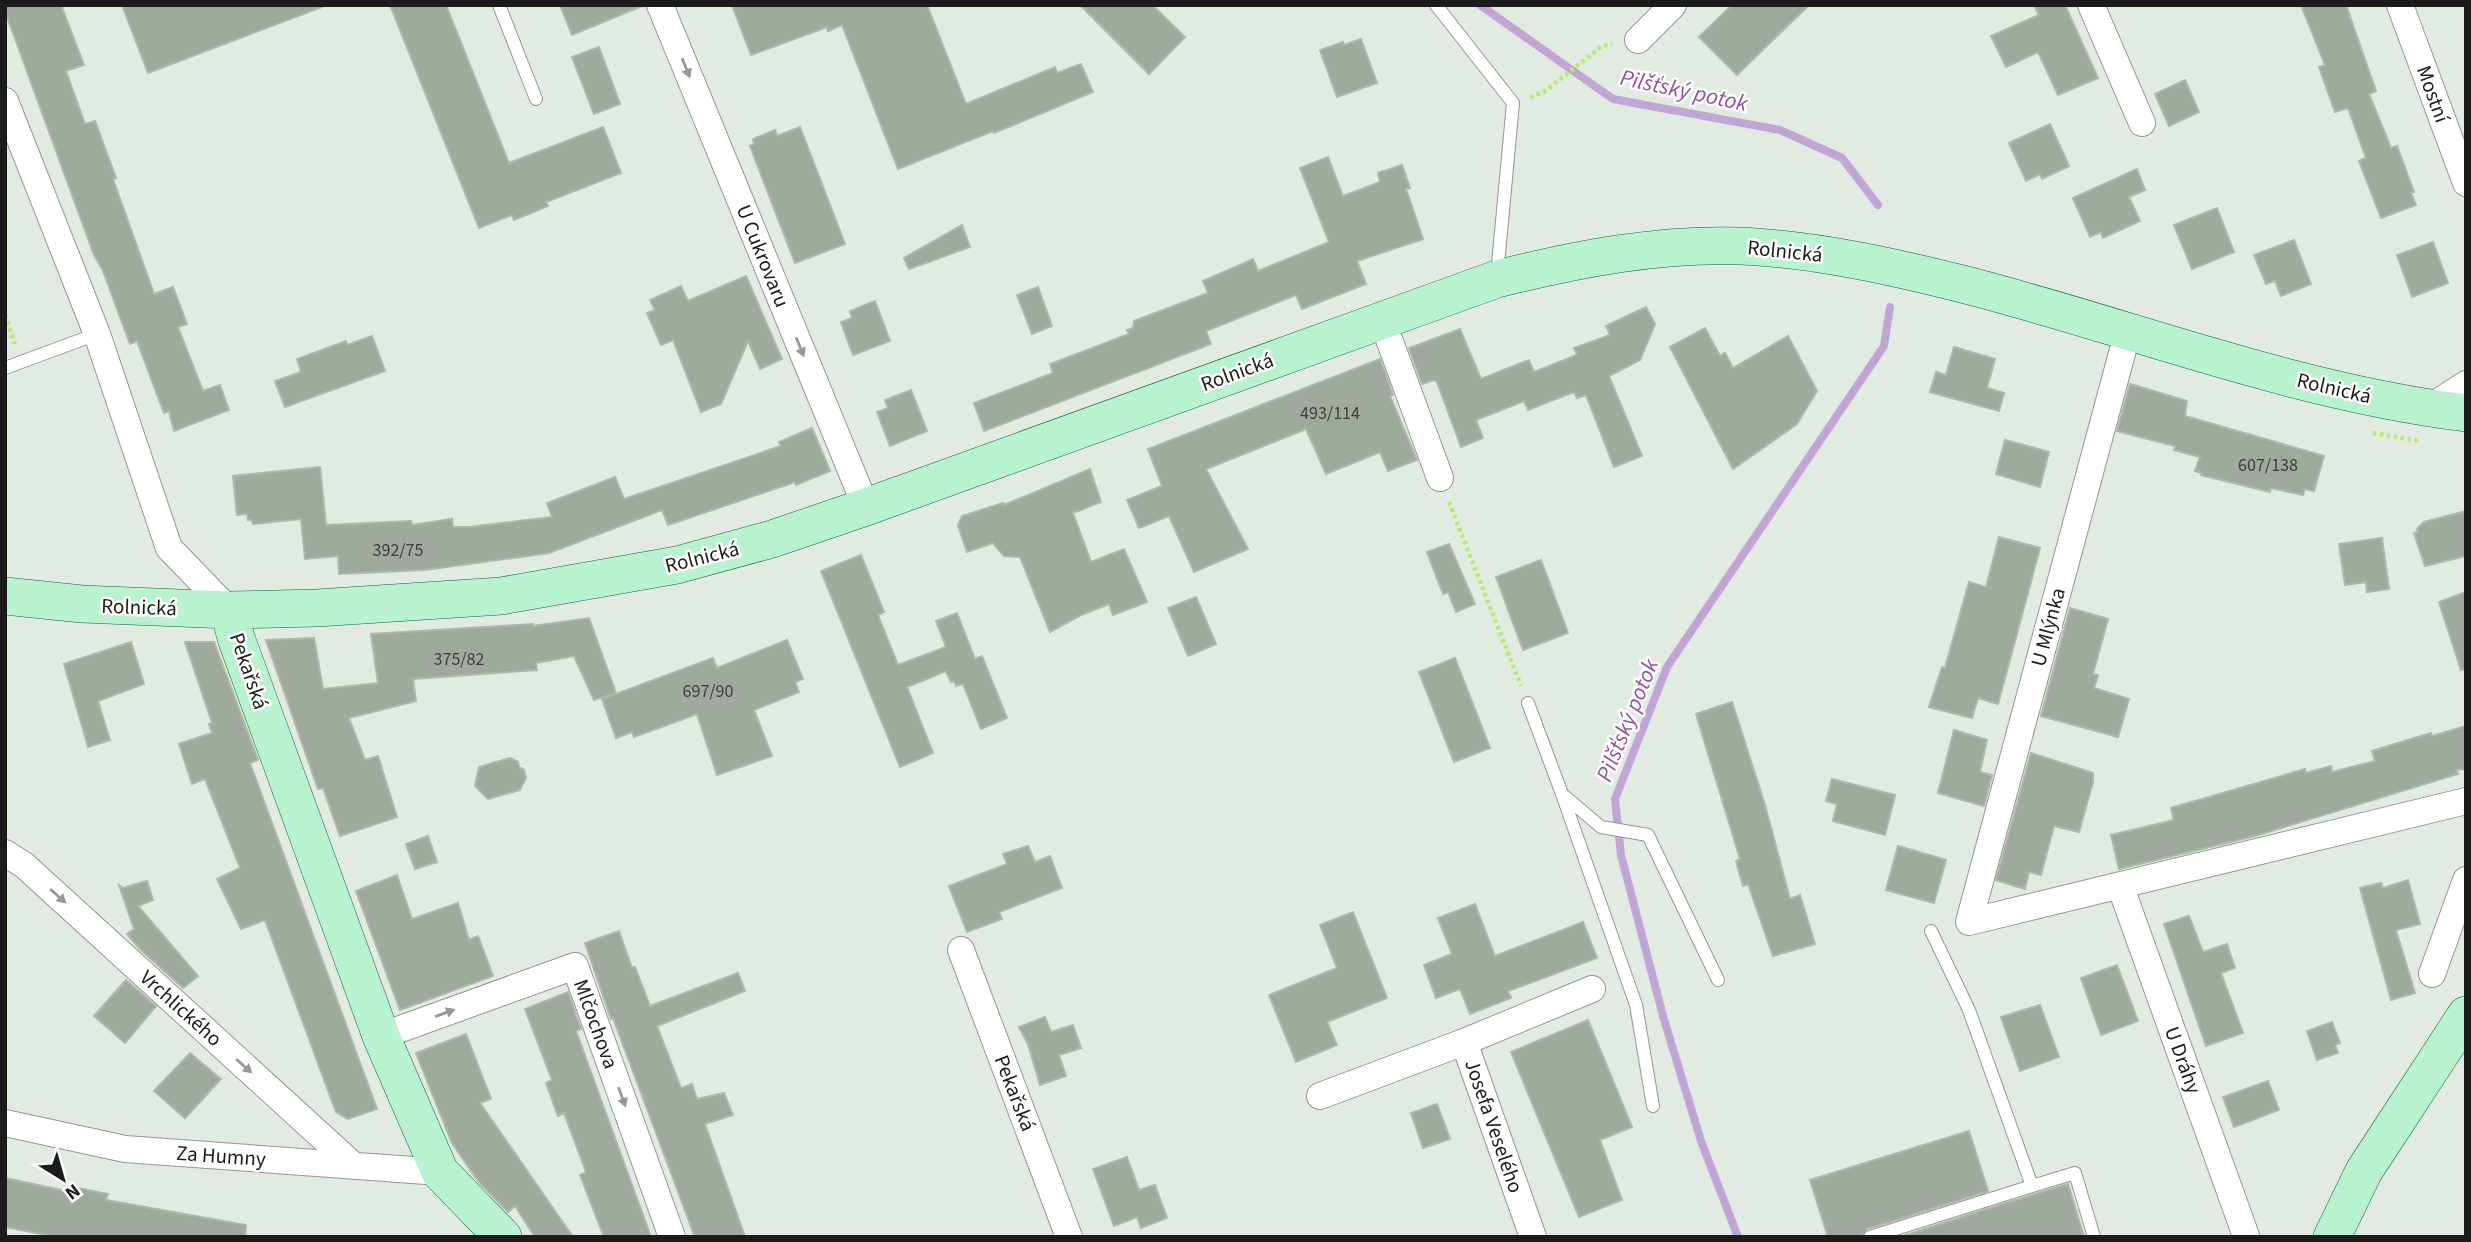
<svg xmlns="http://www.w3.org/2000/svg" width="2471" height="1242" font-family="'Source Sans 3',sans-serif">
	<rect width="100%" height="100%" fill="#e1ebe1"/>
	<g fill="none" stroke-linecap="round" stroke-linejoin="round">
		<path stroke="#c0a5d5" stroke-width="8" d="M 1480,5 L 1613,99 L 1780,130 L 1842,158 L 1878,205
			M 1738,1237 L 1701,1141 L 1663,1016 L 1621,855 L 1615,799 L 1667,667 L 1884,346 L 1890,307"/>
	</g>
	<path fill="#a0a99d" stroke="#aabba5" stroke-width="2" d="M 5,5 L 61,5 L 84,65 L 66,71 L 85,124 L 95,121 L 116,178 L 113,179 L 154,294 L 173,287 L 187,324 L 178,327 L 203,391 L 220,385 L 229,410 L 174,431 L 169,411 L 164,413 L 137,341 L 130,344 L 103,271 L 94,255 L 5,11 Z
		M 122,5 L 321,5 L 322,7 L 148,73 Z
		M 390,5 L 446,5 L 509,163 L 603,127 L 621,173 L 546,202 L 548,206 L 514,220 L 512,215 L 479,228 Z
		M 560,5 L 642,5 L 642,6 L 572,35 Z
		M 732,5 L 927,5 L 966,104 L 1055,67 L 1057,73 L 1081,64 L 1093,92 L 994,133 L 993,131 L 898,169 L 842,25 L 828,31 L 827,27 L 751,55 Z
		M 1080,5 L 1152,5 L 1185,37 L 1149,74 Z
		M 1732,5 L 1809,5 L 1737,75 L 1699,37 Z
		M 2034,5 L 2065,5 L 2098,78 L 2058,95 L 2038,52 L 2006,67 L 1991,36 L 2039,15 Z
		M 2301,5 L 2346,5 L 2376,91 L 2369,94 L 2391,148 L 2397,146 L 2414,192 L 2411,193 L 2416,205 L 2381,218 L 2359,161 L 2366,158 L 2348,108 L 2335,112 L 2319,67 L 2325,65 Z
		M 1361,39 L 1377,83 L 1337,97 L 1320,50 L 1343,42 L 1344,45 Z
		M 599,47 L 620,104 L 594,114 L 572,57 Z
		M 2185,80 L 2199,112 L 2169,126 L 2155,94 Z
		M 2050,124 L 2069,166 L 2042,179 L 2040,174 L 2026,181 L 2009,143 Z
		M 800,127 L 845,244 L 795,263 L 750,146 L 754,144 L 753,139 L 775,130 L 777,136 Z
		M 1328,157 L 1343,196 L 1380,182 L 1378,173 L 1402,165 L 1410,188 L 1406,189 L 1423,239 L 1357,261 L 1366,284 L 1302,309 L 1296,295 L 1206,331 L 1211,344 L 984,431 L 974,403 L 1053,373 L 1050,364 L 1129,334 L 1127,330 L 1133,328 L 1134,321 L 1208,293 L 1203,281 L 1253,259 L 1258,271 L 1329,242 L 1300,168 Z
		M 2137,169 L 2145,190 L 2129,197 L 2140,221 L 2103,238 L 2101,232 L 2090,237 L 2073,198 Z
		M 2217,208 L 2234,252 L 2192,269 L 2174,225 Z
		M 962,225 L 970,247 L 909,269 L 904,258 Z
		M 2294,240 L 2311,284 L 2281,296 L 2275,281 L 2266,284 L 2254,255 Z
		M 2433,242 L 2448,283 L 2412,297 L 2397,255 Z
		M 746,276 L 782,359 L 760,369 L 748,341 L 721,404 L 701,412 L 673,340 L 661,345 L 647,313 L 655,310 L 650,300 L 681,286 L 688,301 Z
		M 1038,287 L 1052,326 L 1032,334 L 1017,295 Z
		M 875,301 L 890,341 L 853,355 L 841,322 L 852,318 L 850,311 Z
		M 1646,307 L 1655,324 L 1640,360 L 1609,376 L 1642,456 L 1614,467 L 1586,395 L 1577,398 L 1574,392 L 1528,410 L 1524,401 L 1476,420 L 1483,438 L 1461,447 L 1437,382 L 1434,380 L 1422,384 L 1409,348 L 1460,329 L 1481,379 L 1529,360 L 1534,372 L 1577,355 L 1574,348 L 1610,335 L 1606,326 Z
		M 1705,328 L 1720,356 L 1725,353 L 1733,368 L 1788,336 L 1817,391 L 1797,424 L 1733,469 L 1670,347 Z
		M 372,336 L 385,371 L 285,407 L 275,381 L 301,372 L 297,359 L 346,341 L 347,345 Z
		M 1954,347 L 1995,359 L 1987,388 L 2004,393 L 1999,411 L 1930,392 L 1936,372 L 1946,375 Z
		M 1380,359 L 1393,395 L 1390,396 L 1417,460 L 1388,471 L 1380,452 L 1326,474 L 1306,429 L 1206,469 L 1248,549 L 1194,572 L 1169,516 L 1139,528 L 1127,500 L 1162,486 L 1148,449 Z
		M 2130,384 L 2187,401 L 2185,416 L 2324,456 L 2314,491 L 2305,489 L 2303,495 L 2271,488 L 2270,492 L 2201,475 L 2202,473 L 2195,471 L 2200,457 L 2174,450 L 2175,446 L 2117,431 Z
		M 911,390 L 927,431 L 890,446 L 877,412 L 888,408 L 885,400 Z
		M 812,428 L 830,471 L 796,485 L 795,482 L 668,525 L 662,510 L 549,553 L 425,570 L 339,574 L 338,556 L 305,559 L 301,519 L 253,524 L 251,519 L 248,520 L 247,514 L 237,515 L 233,476 L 320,467 L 326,525 L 411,521 L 412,525 L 452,519 L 453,527 L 469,527 L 552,517 L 547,503 L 615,477 L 624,499 L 781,446 L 779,442 Z
		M 2005,440 L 2049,452 L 2040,487 L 1996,474 Z
		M 1090,469 L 1101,502 L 1073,513 L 1091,562 L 1124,549 L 1147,602 L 1113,615 L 1109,604 L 1081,615 L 1050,632 L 1020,557 L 1004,556 L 993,543 L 967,552 L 958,525 L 962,516 L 1003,503 L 1004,505 Z
		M 2466,511 L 2466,556 L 2425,566 L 2414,533 L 2418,532 L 2417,529 L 2424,522 Z
		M 1999,537 L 2040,548 L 1998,704 L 1978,698 L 1972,718 L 1929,707 L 1942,667 L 1945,668 L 1969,582 L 1986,587 Z
		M 2382,538 L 2389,589 L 2367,592 L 2366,582 L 2345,585 L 2339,544 Z
		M 1449,544 L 1475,604 L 1456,612 L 1448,592 L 1443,594 L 1427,552 Z
		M 861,555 L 884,612 L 878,615 L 898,665 L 946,647 L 936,621 L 957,613 L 975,659 L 982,656 L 1007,718 L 981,729 L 963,684 L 956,686 L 954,681 L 951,682 L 946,671 L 907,687 L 933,753 L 900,767 L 821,571 Z
		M 1541,560 L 1568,633 L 1523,650 L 1496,577 Z
		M 2466,592 L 2466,669 L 2461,670 L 2439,602 Z
		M 1196,597 L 1216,644 L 1188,656 L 1168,608 Z
		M 2070,608 L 2108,619 L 2093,674 L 2098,675 L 2094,688 L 2129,699 L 2118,737 L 2041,716 Z
		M 589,618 L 616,693 L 594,700 L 574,656 L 536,663 L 537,670 L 413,679 L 416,701 L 349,718 L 365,760 L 378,756 L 397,817 L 340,836 L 323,788 L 318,789 L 266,640 L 314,638 L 323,689 L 378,683 L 371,634 L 533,624 L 533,626 Z
		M 787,640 L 803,679 L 795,682 L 799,692 L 754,710 L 772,756 L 717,775 L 697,714 L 634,737 L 632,732 L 616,738 L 602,699 L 713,658 L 717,668 Z
		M 131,642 L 144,684 L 98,701 L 110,740 L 88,747 L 64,664 Z
		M 185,642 L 214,642 L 258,760 L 250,763 L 377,1109 L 348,1119 L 336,1112 L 265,920 L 241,929 L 217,879 L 240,868 L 205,779 L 192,784 L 179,744 L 212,733 L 209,724 L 212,723 Z
		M 1455,658 L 1490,748 L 1454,762 L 1419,672 Z
		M 1732,702 L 1765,805 L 1790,899 L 1800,895 L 1815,944 L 1773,956 L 1748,884 L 1743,886 L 1736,861 L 1740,859 L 1696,714 Z
		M 2466,726 L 2466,769 L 2456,770 L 2458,774 L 2255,836 L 2119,869 L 2111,835 L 2174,820 L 2171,808 L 2305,769 L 2306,773 L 2331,766 L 2332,772 L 2375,761 L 2372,751 L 2431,733 L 2432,736 Z
		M 1954,730 L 1987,740 L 1980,772 L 1992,775 L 1984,806 L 1938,793 Z
		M 2031,753 L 2093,773 L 2093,782 L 2079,832 L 2054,826 L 2041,875 L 2029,872 L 2025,889 L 1996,880 Z
		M 510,758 L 518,762 L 519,767 L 524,770 L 526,778 L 520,790 L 488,799 L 475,786 L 479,767 Z
		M 1832,779 L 1895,795 L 1885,835 L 1833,821 L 1837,804 L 1826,801 Z
		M 428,836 L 437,862 L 415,869 L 406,844 Z
		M 1028,846 L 1035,862 L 1050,856 L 1062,888 L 999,912 L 1002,919 L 967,932 L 949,886 L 1007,864 L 1003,854 Z
		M 1898,846 L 1946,860 L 1934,903 L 1886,890 Z
		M 397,875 L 412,919 L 458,903 L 469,940 L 478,936 L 493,976 L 400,1010 L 356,891 Z
		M 2408,880 L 2420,924 L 2396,930 L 2415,993 L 2391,1000 L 2360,888 L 2381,883 L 2383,888 Z
		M 147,881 L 153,900 L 138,906 L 198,976 L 183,988 L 139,948 L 127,934 L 134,929 L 119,885 L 123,888 Z
		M 1475,904 L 1495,956 L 1583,922 L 1597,958 L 1508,991 L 1511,998 L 1470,1014 L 1460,989 L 1436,998 L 1424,965 L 1452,954 L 1438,918 Z
		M 1353,912 L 1387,998 L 1327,1022 L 1337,1045 L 1296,1062 L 1269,995 L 1337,968 L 1320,925 Z
		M 2189,916 L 2203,952 L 2227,944 L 2235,968 L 2221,973 L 2243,1033 L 2206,1046 L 2164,924 Z
		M 619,931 L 632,968 L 635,967 L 650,1006 L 738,973 L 745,991 L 657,1026 L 681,1088 L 692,1084 L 697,1099 L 724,1093 L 733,1115 L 705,1124 L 745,1237 L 695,1237 L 613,1018 L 611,1019 L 585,943 Z
		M 2117,965 L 2138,1021 L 2101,1035 L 2081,978 Z
		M 126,980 L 156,1006 L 125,1043 L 94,1016 Z
		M 568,992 L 581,1029 L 576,1031 L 651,1237 L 604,1237 L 580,1175 L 586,1172 L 564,1113 L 558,1116 L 546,1083 L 552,1080 L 525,1009 Z
		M 2040,1005 L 2059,1057 L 2020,1071 L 2001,1017 Z
		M 1045,1017 L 1051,1032 L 1073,1025 L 1081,1048 L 1059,1055 L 1066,1076 L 1040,1085 L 1028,1044 L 1019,1027 Z
		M 1588,1020 L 1632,1127 L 1600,1140 L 1622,1200 L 1579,1217 L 1511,1052 Z
		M 2332,1022 L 2340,1043 L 2335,1045 L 2338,1053 L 2317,1060 L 2307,1031 Z
		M 466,1034 L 491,1099 L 480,1103 L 573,1237 L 535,1237 L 515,1206 L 508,1212 L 478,1181 L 452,1143 L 416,1053 Z
		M 190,1053 L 221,1079 L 185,1118 L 154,1091 Z
		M 2268,1081 L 2279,1110 L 2234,1127 L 2223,1097 Z
		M 1437,1104 L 1450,1139 L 1423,1148 L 1411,1113 Z
		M 1969,1131 L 1988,1191 L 1867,1229 L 1861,1237 L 1828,1237 L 1810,1180 Z
		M 1127,1157 L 1139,1190 L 1155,1185 L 1167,1218 L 1141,1228 L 1137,1217 L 1114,1226 L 1093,1169 Z
		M 5,1178 L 66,1191 L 67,1186 L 108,1194 L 106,1200 L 246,1225 L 245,1237 L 57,1237 L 5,1227 Z
		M 2068,1184 L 2084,1237 L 1900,1237 L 1993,1207 Z"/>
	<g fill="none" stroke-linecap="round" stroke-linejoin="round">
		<g stroke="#959595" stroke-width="14">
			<path id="lane" d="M 499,5 L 536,99
				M 1436,5 L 1513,103 L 1497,275
				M 5,368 L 97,334
				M 1528,703 L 1562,794 L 1601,827 L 1648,835 L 1718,980
				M 1562,794 L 1636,1005 L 1653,1106
				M 1931,931 L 1969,1010 L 2032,1186 L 2075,1173 L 2094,1237
				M 1870,1237 L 2032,1186"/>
		</g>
		<g stroke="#959595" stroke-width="28">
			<path id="street" d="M 660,5 L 866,507
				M 2091,5 L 2142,123
				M 2400,5 L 2466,183
				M 1638,40 L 1673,5
				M 5,101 L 97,334 L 169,548 L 229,610
				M 1382,320 L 1440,478
				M 2128,331 L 1969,922 L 2466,801
				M 2429,408 L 2466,384
				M 5,853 L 24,865 L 354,1166
				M 2120,885 L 2246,1236
				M 961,950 L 1069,1237
				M 2432,974 L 2466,880
				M 381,1036 L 575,966 L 672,1237
				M 1464,1042 L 1592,989
				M 1320,1096 L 1464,1042 L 1533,1237
				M 5,1123 L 125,1149 L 440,1172"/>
		</g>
		<g stroke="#0f6535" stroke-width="38">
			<path id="secondary" d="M 5,596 L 82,604 L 229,610 L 317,608 L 501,596 L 677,565 L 772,539 L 866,507 L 1497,279 C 1577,259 1659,243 1742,246 C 1820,250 1895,267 1970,286 C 2135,329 2296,392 2466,413
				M 229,610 L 236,638 L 381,1036 L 440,1172 L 503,1237
				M 2332,1237 L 2364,1171 L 2466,1015"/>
		</g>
		<path stroke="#b6eb72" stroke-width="4.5" stroke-dasharray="3.5 3.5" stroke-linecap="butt" d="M 1530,97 L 1544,92 L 1602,46 L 1612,44
			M 5,315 L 15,344
			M 2373,433 L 2420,441
			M 1449,502 L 1521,686"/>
		<use href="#lane" stroke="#fff" stroke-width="12"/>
		<use href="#street" stroke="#fff" stroke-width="26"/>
		<use href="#secondary" stroke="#b8f2cf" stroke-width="37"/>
	</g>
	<defs><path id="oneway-solid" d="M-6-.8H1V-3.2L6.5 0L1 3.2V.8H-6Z" transform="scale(1.75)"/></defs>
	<g fill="#989898">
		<use href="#oneway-solid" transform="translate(686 68) rotate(68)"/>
		<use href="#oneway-solid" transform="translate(800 347) rotate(68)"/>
		<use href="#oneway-solid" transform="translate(58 896) rotate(42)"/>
		<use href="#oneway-solid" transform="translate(445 1013) rotate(-20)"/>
		<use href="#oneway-solid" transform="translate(244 1066) rotate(42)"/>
		<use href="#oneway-solid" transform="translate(622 1097) rotate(70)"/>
	</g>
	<g text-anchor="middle" stroke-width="5" stroke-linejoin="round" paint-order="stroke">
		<g font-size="18" fill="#3c3e3c">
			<text x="1330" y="419">493/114</text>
			<text x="2268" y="471">607/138</text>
			<text x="398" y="556">392/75</text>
			<text x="459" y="665">375/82</text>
			<text x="708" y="697">697/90</text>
		</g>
		<g font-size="21" fill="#1b1b1b" stroke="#fff">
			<text transform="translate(2433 94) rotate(70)" y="7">Mostní</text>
			<text transform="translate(1785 251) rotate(6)" y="7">Rolnická</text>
			<text transform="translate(763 256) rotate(68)" y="7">U Cukrovaru</text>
			<text transform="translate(1237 372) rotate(-20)" y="7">Rolnická</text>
			<text transform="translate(2334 388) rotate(13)" y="7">Rolnická</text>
			<text transform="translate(702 557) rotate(-14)" y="7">Rolnická</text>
			<text transform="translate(139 607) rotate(2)" y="7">Rolnická</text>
			<text transform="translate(2048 627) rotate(-75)" y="7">U Mlýnka</text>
			<text transform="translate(249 671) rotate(71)" y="7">Pekařská</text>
			<text transform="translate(181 1008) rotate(42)" y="7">Vrchlického</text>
			<text transform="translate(596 1024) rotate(70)" y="7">Mlčochova</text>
			<text transform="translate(2183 1060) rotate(70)" y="7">U Dráhy</text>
			<text transform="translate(1015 1093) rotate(69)" y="7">Pekařská</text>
			<text transform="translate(1494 1126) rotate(71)" y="7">Josefa Veselého</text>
			<text transform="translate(221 1156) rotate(4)" y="7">Za Humny</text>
		</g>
		<g font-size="23" font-style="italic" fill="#9351a0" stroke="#fff">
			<text transform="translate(1684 90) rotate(12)" y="8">Pilšťský potok</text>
			<text transform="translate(1627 720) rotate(-68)" y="8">Pilšťský potok</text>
		</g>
	</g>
	<rect width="2471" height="1242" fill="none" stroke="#1b1b1b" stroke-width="14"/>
	<g transform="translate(63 1179) rotate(143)" stroke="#ffffff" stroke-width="5" paint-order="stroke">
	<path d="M0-5L12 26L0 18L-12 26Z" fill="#1b1b1b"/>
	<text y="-10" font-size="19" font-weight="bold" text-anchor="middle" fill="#1b1b1b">N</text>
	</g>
</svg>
